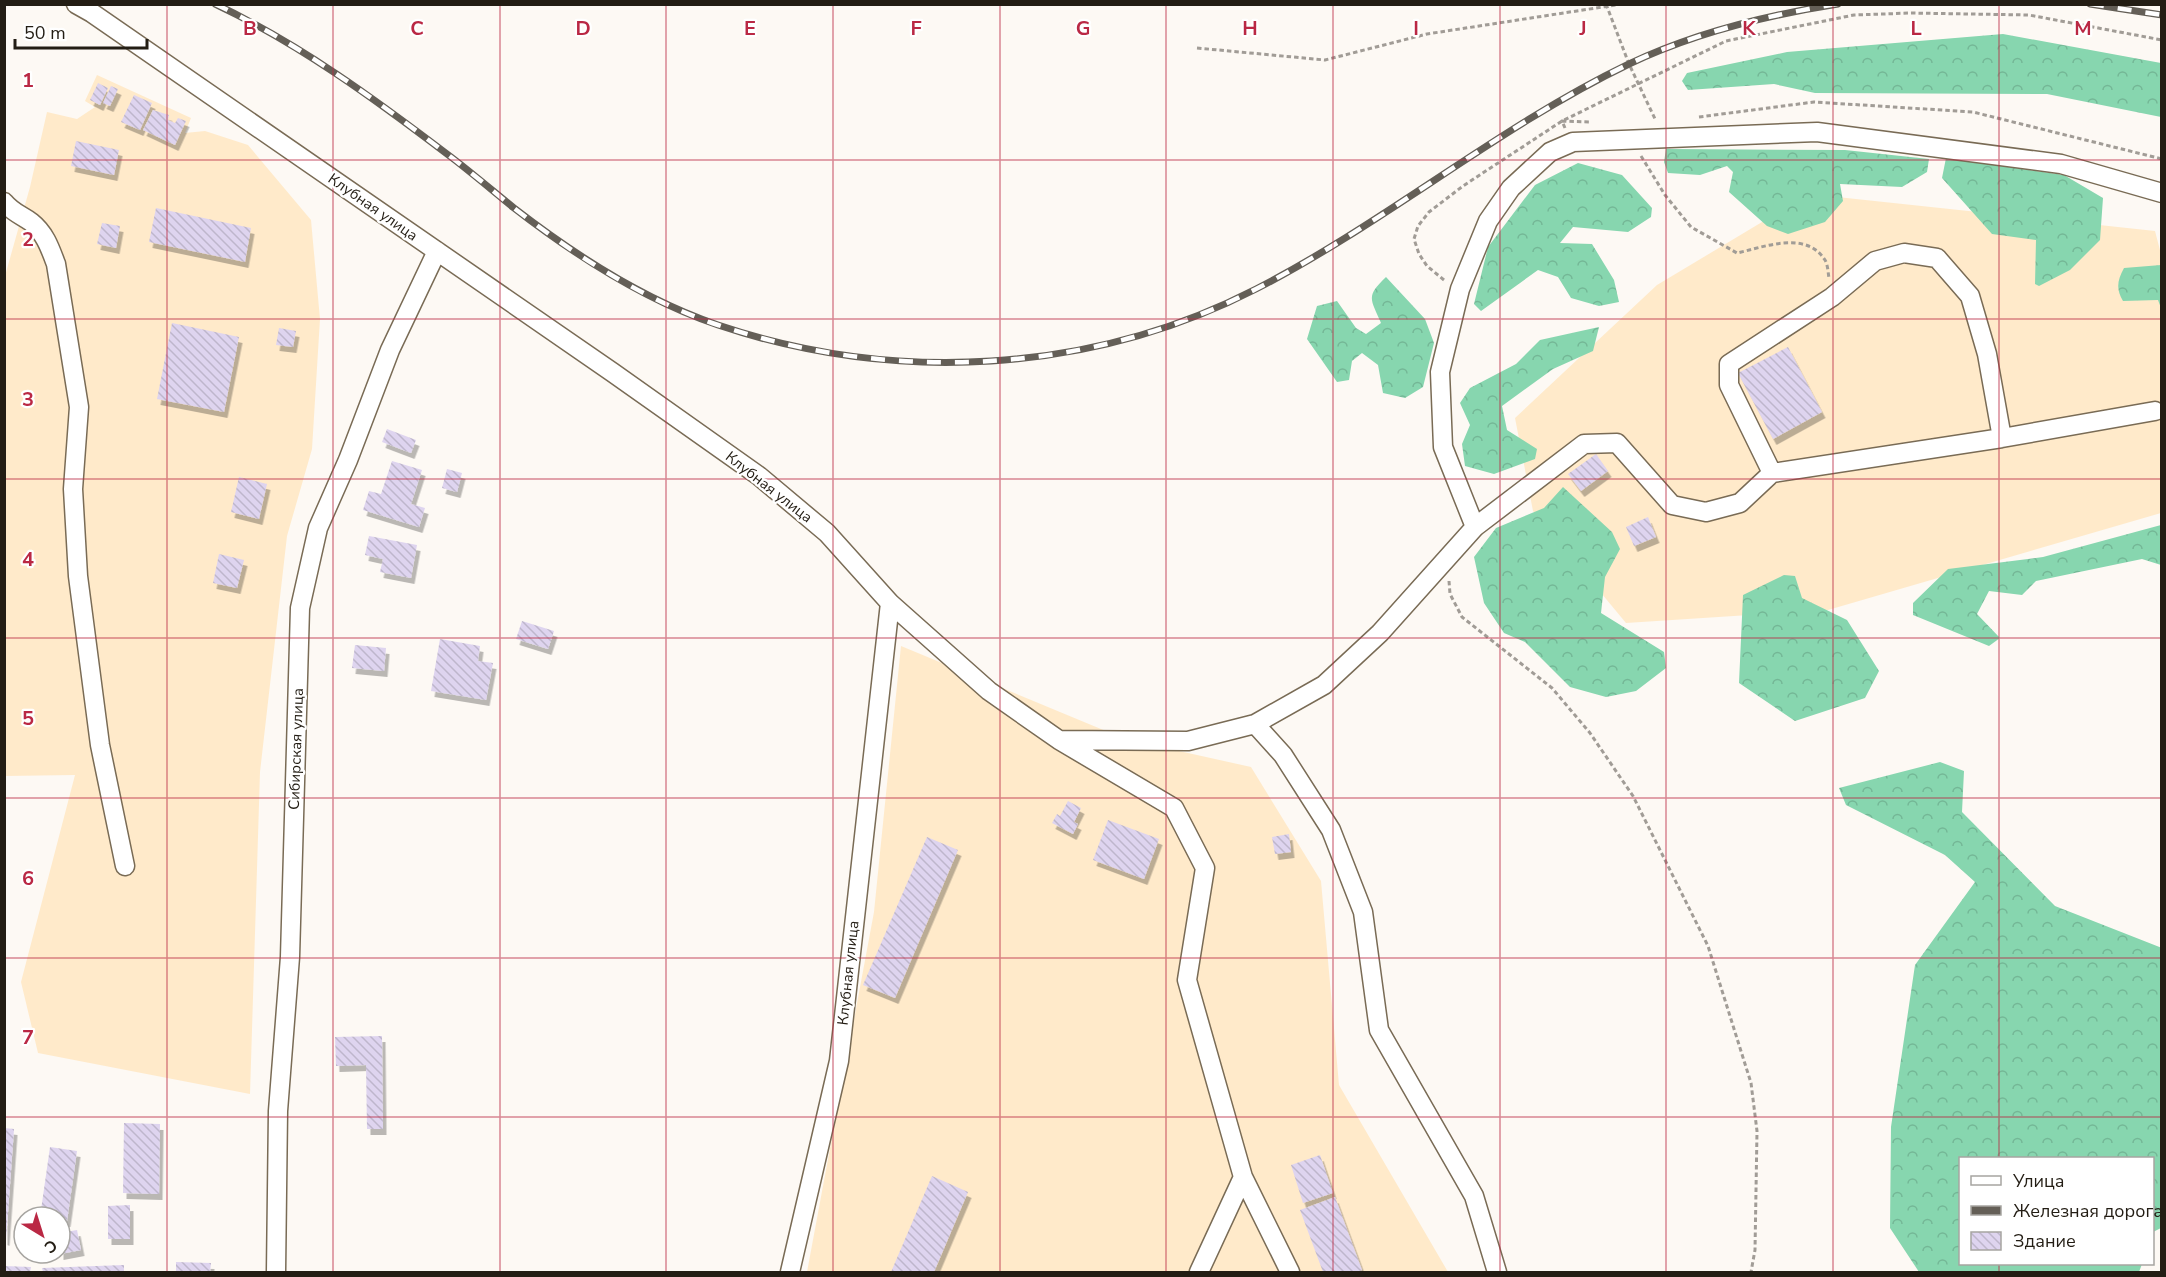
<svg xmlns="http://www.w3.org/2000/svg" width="2166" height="1277" font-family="'Nunito Sans',sans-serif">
	<defs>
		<pattern id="forest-crowns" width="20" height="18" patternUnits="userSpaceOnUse" patternTransform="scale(1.5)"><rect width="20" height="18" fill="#87d6af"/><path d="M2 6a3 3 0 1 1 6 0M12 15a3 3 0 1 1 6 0" fill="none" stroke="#74b796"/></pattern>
		<pattern id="building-back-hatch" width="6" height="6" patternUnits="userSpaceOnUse" patternTransform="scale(1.5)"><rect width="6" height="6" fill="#ded4ef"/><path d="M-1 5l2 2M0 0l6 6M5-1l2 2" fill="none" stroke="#beb6cc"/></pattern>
		<filter id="shadow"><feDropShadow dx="3.5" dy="6" stdDeviation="0" flood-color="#0004"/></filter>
	</defs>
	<rect width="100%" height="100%" fill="#fdf9f4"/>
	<path fill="#ffeaca" d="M 97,75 L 191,118 L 185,133 L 205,131 L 248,145 L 311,220 L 320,319 L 312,449 L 287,536 L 260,772 L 250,1094 L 38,1053 L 21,982 L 75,775 L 5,776 L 5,276 L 30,187 L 47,112 L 77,119 L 95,107 L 85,101 Z
		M 1809,194 L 2155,231 L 2161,254 L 2161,513 L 1828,610 L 1626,623 L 1533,511 L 1515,418 L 1657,285 Z
		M 901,646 L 1125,739 L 1251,767 L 1321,881 L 1339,1085 L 1448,1272 L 807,1272 L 874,912 Z"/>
	<path fill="url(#forest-crowns)" d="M 2003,34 L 2161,63 L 2161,117 L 2047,94 L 1815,93 L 1774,84 L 1688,90 L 1682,81 L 1687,73 L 1787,52 Z
		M 1666,149 L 1845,150 L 1929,159 L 1927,172 L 1902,187 L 1840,184 L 1843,201 L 1825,222 L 1788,234 L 1767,226 L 1729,192 L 1733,172 L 1727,166 L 1700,175 L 1668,173 L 1664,162 Z
		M 1946,158 L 2064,175 L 2103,198 L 2100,240 L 2070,270 L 2039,286 L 2035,284 L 2036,240 L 1992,234 L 1942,178 Z
		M 1578,163 L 1622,175 L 1652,208 L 1651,217 L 1628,232 L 1573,227 L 1560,243 L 1592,244 L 1614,280 L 1619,302 L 1599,306 L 1571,298 L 1558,277 L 1538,270 L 1481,311 L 1474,304 L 1488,247 L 1535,185 Z
		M 2161,265 L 2161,308 L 2158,300 L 2123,301 C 2116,289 2117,281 2124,268 Z
		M 1386,277 L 1425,319 L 1434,343 L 1423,387 L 1405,398 L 1383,393 L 1378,365 L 1362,353 L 1352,361 L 1349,380 L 1337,382 L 1307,339 L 1317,306 L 1337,301 L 1356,328 L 1366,334 L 1381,323 C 1371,299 1365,297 1386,277 Z
		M 1599,327 L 1593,351 L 1553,369 L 1502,406 L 1507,430 L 1537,449 L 1535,459 L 1494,474 L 1465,466 L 1462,444 L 1470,425 L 1460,403 L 1470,388 L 1516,364 L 1540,340 Z
		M 1563,487 L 1612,532 L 1620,549 L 1605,577 L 1601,613 L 1664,652 L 1666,668 L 1636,691 L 1606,697 L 1570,687 L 1525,642 L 1504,633 L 1484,603 L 1474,557 L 1496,528 L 1544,508 Z
		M 2161,525 L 2161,565 L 2142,559 L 2036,581 L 2022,595 L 1989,591 L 1977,614 L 2000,638 L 1989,646 L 1913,615 L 1913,603 L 1948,569 L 2043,557 Z
		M 1784,575 L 1795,576 L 1802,598 L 1847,620 L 1879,671 L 1865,698 L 1795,721 L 1739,683 L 1743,595 Z
		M 1940,762 L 1964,771 L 1962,812 L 2055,906 L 2162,948 L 2161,1228 L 2153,1232 L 2152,1158 L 1960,1158 L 1960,1264 L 2142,1264 L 2139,1272 L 1919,1272 L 1890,1228 L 1891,1127 L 1915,965 L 1975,882 L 1945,855 L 1846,805 L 1839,788 Z"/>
	<path fill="url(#building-back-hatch)" filter="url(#shadow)" d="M 98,83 L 108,88 L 100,105 L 90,100 Z
		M 111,86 L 118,89 L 110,106 L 103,103 Z
		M 134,95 L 152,103 L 140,130 L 121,122 Z
		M 153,110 L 169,115 L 168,120 L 175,123 L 178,118 L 186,121 L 175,145 L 143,130 Z
		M 76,141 L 119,150 L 114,175 L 71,166 Z
		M 156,208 L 251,228 L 245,262 L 149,242 Z
		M 102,223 L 120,226 L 116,248 L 97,244 Z
		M 172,323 L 239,337 L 224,412 L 157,399 Z
		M 279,328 L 296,331 L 293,347 L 276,345 Z
		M 1788,347 L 1822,412 L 1773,439 L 1738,373 Z
		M 387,429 L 416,440 L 411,453 L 382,442 Z
		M 1596,454 L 1608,471 L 1581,491 L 1568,474 Z
		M 392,461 L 422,470 L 411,504 L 425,508 L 419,527 L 363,510 L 369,491 L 381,494 Z
		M 447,469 L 462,473 L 457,492 L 442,488 Z
		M 239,477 L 267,484 L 259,519 L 231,512 Z
		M 1648,517 L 1656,537 L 1634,546 L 1626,527 Z
		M 369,536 L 417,545 L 411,578 L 380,572 L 383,559 L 365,555 Z
		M 219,554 L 244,560 L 237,588 L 213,583 Z
		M 522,621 L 554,631 L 548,649 L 516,639 Z
		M 440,639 L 480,646 L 478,661 L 493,663 L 486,700 L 431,691 Z
		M 355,645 L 386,648 L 384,671 L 352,668 Z
		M 1068,801 L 1081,808 L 1074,822 L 1078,824 L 1073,834 L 1052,823 L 1057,814 L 1060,816 Z
		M 1108,820 L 1159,839 L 1144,879 L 1093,860 Z
		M 1289,834 L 1291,852 L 1275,854 L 1272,837 Z
		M 927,837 L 958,850 L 895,998 L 863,985 Z
		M 382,1036 L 383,1129 L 367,1129 L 366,1065 L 336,1066 L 335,1037 Z
		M 124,1123 L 160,1124 L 159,1194 L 123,1193 Z
		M 4,1128 L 14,1129 L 6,1240 L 4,1239 Z
		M 50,1147 L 77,1151 L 67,1221 L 60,1220 L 60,1217 L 40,1217 Z
		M 1320,1155 L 1333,1193 L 1303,1203 L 1291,1165 Z
		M 932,1176 L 968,1192 L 934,1272 L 891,1272 Z
		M 1335,1197 L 1362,1270 L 1357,1272 L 1323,1272 L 1300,1210 Z
		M 130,1205 L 130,1239 L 108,1239 L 108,1206 Z
		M 77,1230 L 81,1250 L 60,1254 L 60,1233 Z
		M 176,1262 L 211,1263 L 210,1272 L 176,1272 Z
		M 124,1265 L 124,1272 L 43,1272 L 42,1268 Z
		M 4,1266 L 31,1267 L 30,1272 L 4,1272 Z"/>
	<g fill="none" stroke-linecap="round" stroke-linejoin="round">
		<g stroke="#796b55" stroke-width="21">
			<path id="minor" d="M 76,4 L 92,13 L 612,372 L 759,476 L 827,533 L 890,603 L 989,691 L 1059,740 L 1174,808 L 1205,868 L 1187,980 L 1243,1177 L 1290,1272
				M 4,202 C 12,212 21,215 31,222 C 45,233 50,248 56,264 L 79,407 L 73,489 L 78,576 L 100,745 L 125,866
				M 1772,473 L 2002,438 L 2155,411
				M 1475,527 L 1443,447 L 1440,372 L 1460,289 L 1488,221 L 1511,188 L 1550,152 L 1573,142 L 1817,132 L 2061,164 L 2162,193
				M 1255,724 L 1283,755 L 1331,830 L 1363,912 L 1379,1030 L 1474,1196 L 1497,1272
				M 1060,740 L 1188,741 L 1255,724 L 1324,685 L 1380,633 L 1475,527 L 1584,444 L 1617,443 L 1672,505 L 1706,512 L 1740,503 L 1772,473 L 1729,385 L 1729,364 L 1832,297 L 1875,261 L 1904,253 L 1937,258 L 1970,296 L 1987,354 L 2002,438
				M 276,1272 L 278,1111 L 290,957 L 300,608 L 318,528 L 348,460 L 390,350 L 437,251
				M 790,1272 L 839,1061 L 890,603
				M 1199,1272 L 1243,1177"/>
		</g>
		<path stroke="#a19c96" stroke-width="3" stroke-dasharray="4.5 3" stroke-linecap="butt" d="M 1606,4 L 1629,64 L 1656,121
			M 1197,48 L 1325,60 L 1427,34 L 1622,4
			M 1699,117 L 1814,102 L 1973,112 L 2162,159
			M 1565,128 L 1562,121 L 1590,122
			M 1641,156 L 1665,195 L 1691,227 L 1737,253 C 1764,247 1806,230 1825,260 C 1828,265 1828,273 1829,278
			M 1444,280 L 1427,266 L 1419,254 L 1414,239 L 1418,226 L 1429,212 L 1463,186 L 1562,121 L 1726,41 L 1854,15 L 1911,13 L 2029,15 L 2162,40
			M 1449,581 L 1450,594 L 1462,617 L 1552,688 L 1590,733 L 1633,796 L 1708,946 L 1751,1083 L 1757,1131 L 1755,1250 L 1751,1272"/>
		<use href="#minor" stroke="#fff" stroke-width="18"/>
		<g stroke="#645f57" stroke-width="7">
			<path id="rail" d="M 215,4 C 300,44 376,100 451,157 C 472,173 493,191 514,208 C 576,256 644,300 718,325 C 894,384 1091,374 1256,289 C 1385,223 1498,127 1629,64 C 1694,33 1767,15 1838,4
				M 2090,4 L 2162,15"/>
		</g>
		<use href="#rail" stroke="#fff" stroke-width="4.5" stroke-dasharray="14" stroke-linecap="butt"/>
	</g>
	<path fill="none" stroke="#ba2844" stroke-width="1.5" stroke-opacity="0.55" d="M 167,4 L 167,1272M 333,4 L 333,1272M 500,4 L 500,1272M 666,4 L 666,1272M 833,4 L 833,1272M 1000,4 L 1000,1272M 1166,4 L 1166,1272M 1333,4 L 1333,1272M 1500,4 L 1500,1272M 1666,4 L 1666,1272M 1833,4 L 1833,1272M 1999,4 L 1999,1158M 4,160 L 2162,160M 4,319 L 2162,319M 4,479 L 2162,479M 4,638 L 2162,638M 4,798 L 2162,798M 4,958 L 2162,958M 4,1117 L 2162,1117M 1999,1264 L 1999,1272"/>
	<g text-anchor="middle" stroke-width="4.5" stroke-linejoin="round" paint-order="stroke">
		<g font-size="15" fill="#231d14" stroke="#fff">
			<text transform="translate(373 207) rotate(35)" y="5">Клубная улица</text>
			<text transform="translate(769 487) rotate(38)" y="5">Клубная улица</text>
			<text transform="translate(296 749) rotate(-88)" y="5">Сибирская улица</text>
			<text transform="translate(848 973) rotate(-84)" y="5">Клубная улица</text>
		</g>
	</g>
	<g font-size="20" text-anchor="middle" font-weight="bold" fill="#ba2844" stroke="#fff" stroke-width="4.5" stroke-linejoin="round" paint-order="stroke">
		<text x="250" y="35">B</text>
		<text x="417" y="35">C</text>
		<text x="583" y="35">D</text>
		<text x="750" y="35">E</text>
		<text x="916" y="35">F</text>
		<text x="1083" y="35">G</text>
		<text x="1250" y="35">H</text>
		<text x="1416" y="35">I</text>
		<text x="1583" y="35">J</text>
		<text x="1749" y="35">K</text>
		<text x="1916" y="35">L</text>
		<text x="2083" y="35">M</text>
		<text x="28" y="87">1</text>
		<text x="28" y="246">2</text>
		<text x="28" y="406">3</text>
		<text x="28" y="566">4</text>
		<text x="28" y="725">5</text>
		<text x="28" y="885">6</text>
		<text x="28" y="1044">7</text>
	</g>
	<rect width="2166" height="1277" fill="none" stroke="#231d14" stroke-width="12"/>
	<rect x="1959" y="1157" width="195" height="108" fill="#ffffff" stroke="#a7a5a1" stroke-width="1.5"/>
	<rect x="1971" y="1176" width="30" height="9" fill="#ffffff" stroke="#a7a5a1" stroke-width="1.5"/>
	<text x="2013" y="1187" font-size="18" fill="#231d14">Улица</text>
	<rect x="1971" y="1206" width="30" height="9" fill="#645f57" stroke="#a7a5a1" stroke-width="1.5"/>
	<text x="2013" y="1217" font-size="18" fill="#231d14">Железная дорога</text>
	<rect x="1971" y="1232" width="30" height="18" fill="url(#building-back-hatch)" stroke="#a7a5a1" stroke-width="1.5"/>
	<text x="2013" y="1247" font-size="18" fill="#231d14">Здание</text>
	<g transform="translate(42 1235) rotate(142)"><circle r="28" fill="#ffffff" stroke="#a7a5a1" stroke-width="1.5"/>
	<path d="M0-4.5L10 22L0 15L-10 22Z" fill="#ba2844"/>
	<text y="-9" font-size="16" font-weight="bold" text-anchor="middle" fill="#231d14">С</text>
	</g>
	<path d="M15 39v9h132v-9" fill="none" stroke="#231d14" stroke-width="3"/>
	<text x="24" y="39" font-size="18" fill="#231d14" stroke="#ffffff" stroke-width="4.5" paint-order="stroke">50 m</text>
</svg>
